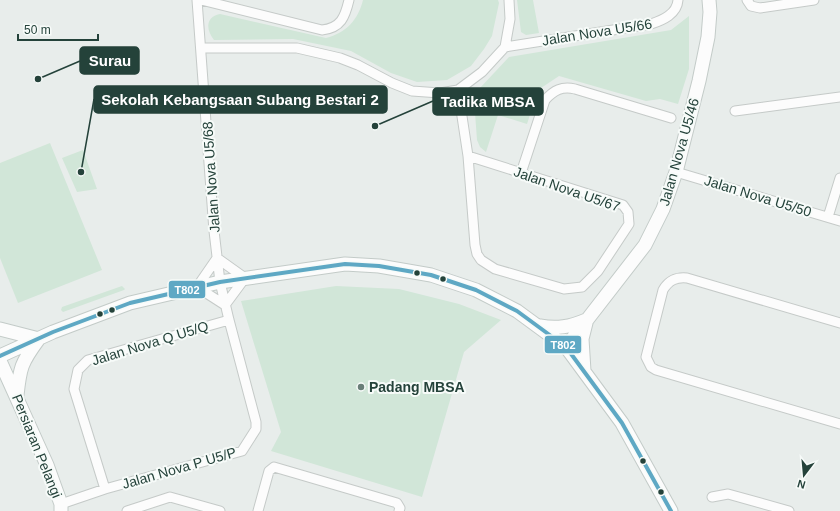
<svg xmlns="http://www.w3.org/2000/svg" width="840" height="511" font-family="Arial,sans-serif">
	<rect width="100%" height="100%" fill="#e8edeb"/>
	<path fill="#d1e6d8" d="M 363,0 L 498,0 L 499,3 L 492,36 L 484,49 L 471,66 L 447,80 L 417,82 L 391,73 L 351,51 L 293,39 L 214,40 C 206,30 205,17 220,14 L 326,38 C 346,33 358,20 363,0 Z
		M 517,0 L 533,0 L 539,33 L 526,35 L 521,32 Z
		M 689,16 L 689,69 L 678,104 L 660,99 L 646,101 L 559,76 L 538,90 L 527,124 L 498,115 L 486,152 L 480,147 L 477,140 L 474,99 L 479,89 L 509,57 L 671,30 Z
		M 50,143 L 102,270 L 18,303 L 0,258 L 0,163 Z
		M 83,150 L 97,189 L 77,192 L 62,158 Z
		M 122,286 L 125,289 L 124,290 L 63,312 L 61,310 L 62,307 Z
		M 336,286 L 399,289 L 459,304 L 501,320 L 464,352 L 422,497 L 271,451 L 281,432 L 241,301 Z"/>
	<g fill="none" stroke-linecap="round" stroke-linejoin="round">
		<g stroke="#c5cac8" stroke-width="11">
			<path id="street" d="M 201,0 L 322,30 C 341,28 345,17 349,0
				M 747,0 L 751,6 L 760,8 L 814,0
				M 505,47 L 651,24 C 663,20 677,14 678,0
				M 202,48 L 297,48 L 340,58 L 358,65 L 392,83 L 412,91 L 440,93 L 458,90 L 482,72 L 505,47 L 510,19 L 509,0
				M 458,90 L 468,156 L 475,245 L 477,254 L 481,260 L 495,269 L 564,289 L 582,287 L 598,271 L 629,224 L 628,212 L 623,205 L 468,156
				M 735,111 L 840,97
				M 676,172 L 840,221
				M 521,173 L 545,100 C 554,90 562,86 575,89 L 671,118
				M 828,217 L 840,178
				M 217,258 L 197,287 L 225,305
				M 217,258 L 245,278 L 225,305
				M 840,323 L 687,278 C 676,277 669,280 663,290 L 646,357 L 651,367 L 656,370 L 840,424
				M 105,489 L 74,389 L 78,370 L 88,360 L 229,320
				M 712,497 L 728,494 L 789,511
				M 61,504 L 105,489 L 242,451 L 256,429 L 256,422 L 229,320 L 220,282 L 214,231 L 197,0
				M 127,511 L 170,497 L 220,511
				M 258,511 L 269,471 L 274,467 L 397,503 L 400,508 L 399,511"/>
		</g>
		<g stroke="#c3cbc8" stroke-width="15">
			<path id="secondary" d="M 540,326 C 557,329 570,327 586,320
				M 0,329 L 39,339
				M 566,347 L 645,245 L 663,209 L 676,172 L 699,81 L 708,37 L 710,12 L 709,0
				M 0,356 L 53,332 L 130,303 L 220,282 L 345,264 L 379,266 L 431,275 L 476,290 L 517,311 L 566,347 L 622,423 L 671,511
				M 0,361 L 47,465 L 61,504 L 61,511
				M 584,371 L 582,339 L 586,323
				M 17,395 C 20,368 21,363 38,340"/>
		</g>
		<use href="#street" stroke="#fcfcfc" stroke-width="9"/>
		<use href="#secondary" stroke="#fcfcfc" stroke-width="13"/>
		<g stroke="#f7fbf9" stroke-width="7">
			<path id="bus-1" d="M 0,356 L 53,332 L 130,303 L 220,282 L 345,264 L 379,266 L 431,275 L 476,290 L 517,311 L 566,347 L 622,423 L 671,511"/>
		</g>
		<use href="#bus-1" stroke="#5ea8c4" stroke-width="4"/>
	</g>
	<g fill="#24423a" stroke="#f7fbf9" stroke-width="1.5">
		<circle cx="417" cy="273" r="3.5"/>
		<circle cx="443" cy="279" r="3.5"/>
		<circle cx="112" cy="310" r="3.5"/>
		<circle cx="100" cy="314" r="3.5"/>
		<circle cx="643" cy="461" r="3.5"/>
		<circle cx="661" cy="492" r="3.5"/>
	</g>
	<circle fill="#697e78" stroke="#f7fbf9" stroke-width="1.5" cx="361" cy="387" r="4"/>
	<g text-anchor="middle" stroke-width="4" stroke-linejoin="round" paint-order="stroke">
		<g font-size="14" fill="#24423a" stroke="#f7fbf9">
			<text transform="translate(597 32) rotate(-9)" y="5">Jalan Nova U5/66</text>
			<text transform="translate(679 152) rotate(-74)" y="5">Jalan Nova U5/46</text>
			<text transform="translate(211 177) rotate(-94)" y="5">Jalan Nova U5/68</text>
			<text transform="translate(567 189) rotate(19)" y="5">Jalan Nova U5/67</text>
			<text transform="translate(758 196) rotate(17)" y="5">Jalan Nova U5/50</text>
			<text transform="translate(150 343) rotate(-17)" y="5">Jalan Nova Q U5/Q</text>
			<text transform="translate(37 446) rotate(68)" y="5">Persiaran Pelangi</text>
			<text transform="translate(179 468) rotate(-16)" y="5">Jalan Nova P U5/P</text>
		</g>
		<g font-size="14" font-weight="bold" fill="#24423a" stroke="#f7fbf9" text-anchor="start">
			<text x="369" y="392">Padang MBSA</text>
		</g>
	</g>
	<path fill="none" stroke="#24423a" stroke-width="1.5" d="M38 79L80 61M81 172L94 99M375 126L433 101"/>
	<g fill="#24423a" stroke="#f7fbf9" stroke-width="1.5">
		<circle cx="38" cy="79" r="4"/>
		<circle cx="81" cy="172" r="4"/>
		<circle cx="375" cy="126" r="4"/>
	</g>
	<g fill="#24423a" stroke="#24423a" stroke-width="1.5">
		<rect x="80" y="47" width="59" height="27" rx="4"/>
		<rect x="94" y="86" width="293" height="27" rx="4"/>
		<rect x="433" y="88" width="110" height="27" rx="4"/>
	</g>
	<g font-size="15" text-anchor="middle" font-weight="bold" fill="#fff">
		<text x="110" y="66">Surau</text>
		<text x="240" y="105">Sekolah Kebangsaan Subang Bestari 2</text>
		<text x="488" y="107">Tadika MBSA</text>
	</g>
	<g stroke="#f7fbf9" stroke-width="1.5">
		<rect x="168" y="280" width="38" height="19" rx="4" fill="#5ea8c4"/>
		<rect x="544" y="335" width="38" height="19" rx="4" fill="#5ea8c4"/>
	</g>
	<g font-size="11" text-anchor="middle" font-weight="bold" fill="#fff">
		<text x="187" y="294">T802</text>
		<text x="563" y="349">T802</text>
	</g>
	<g transform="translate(804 475) rotate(196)" stroke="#f7fbf9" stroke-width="3" paint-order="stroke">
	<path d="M0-3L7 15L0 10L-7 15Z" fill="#24423a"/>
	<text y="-6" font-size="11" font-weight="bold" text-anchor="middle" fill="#24423a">N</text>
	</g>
	<path d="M18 34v6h80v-6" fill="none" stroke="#24423a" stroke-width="2"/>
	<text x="24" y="34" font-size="12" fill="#24423a" stroke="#f7fbf9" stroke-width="3" paint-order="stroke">50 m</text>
</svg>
